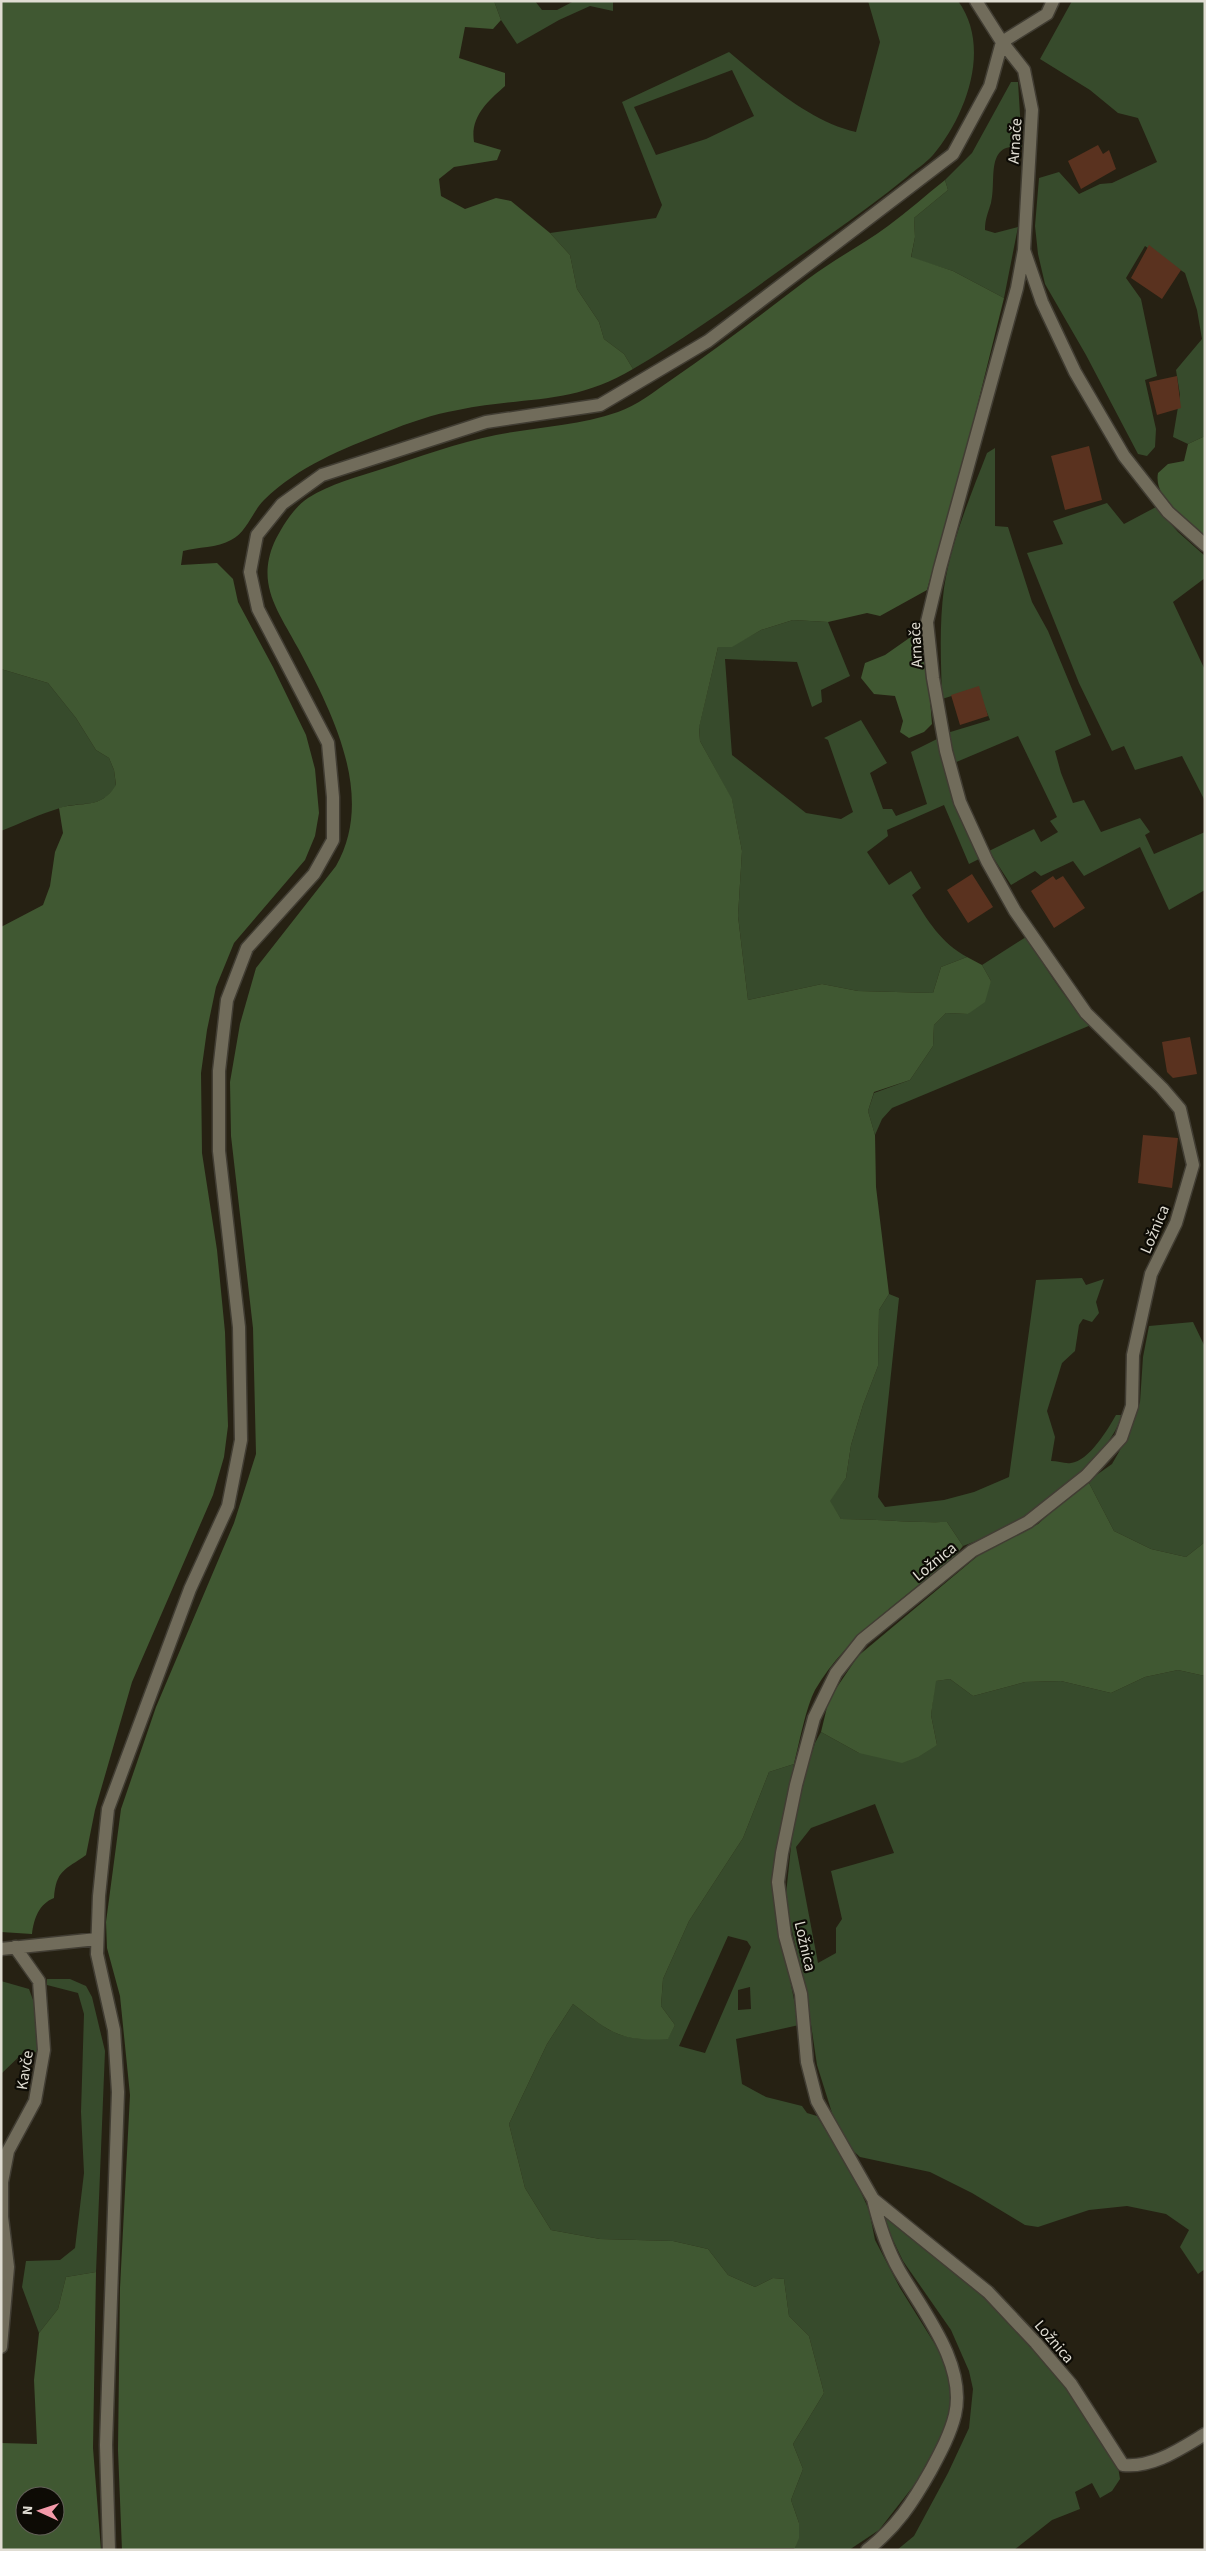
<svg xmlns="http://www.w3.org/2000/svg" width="1206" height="2551" font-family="'Source Sans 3',sans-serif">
	<rect width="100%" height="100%" fill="#262113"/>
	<path fill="#374b2c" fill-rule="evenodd" d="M 494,1 L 535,1 L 542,10 L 557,10 L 574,1 L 613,1 L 613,11 L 590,6 L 559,20 L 517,44 L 501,20 Z
		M 868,1 L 958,1 C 992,47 966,116 933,155 C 926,163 915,170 907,177 C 881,198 855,217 828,236 C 764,281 701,329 633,369 L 624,354 L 604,339 L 599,322 L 577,289 L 570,255 L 550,233 L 656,218 L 662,205 L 622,102 L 729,52 C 765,82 810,122 856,132 L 880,42 ZM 732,70 L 754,116 L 706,139 L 656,155 L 634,107 Z
		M 1072,1 L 1205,1 L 1205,436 L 1188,444 L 1173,437 L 1180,395 L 1176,370 L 1202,339 L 1197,310 L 1185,273 L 1145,246 L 1126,278 L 1141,299 L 1157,376 L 1145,380 L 1156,429 L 1155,447 L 1147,456 L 1138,454 L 1086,355 L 1045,284 L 1038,254 L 1035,226 L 1039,178 L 1059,172 L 1079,194 L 1100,184 L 1112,183 L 1157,162 L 1138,118 L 1118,113 L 1090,90 L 1040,59 Z
		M 1011,82 L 1018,82 L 1022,147 C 984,142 997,180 991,203 C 988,213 985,219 985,230 L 995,233 L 1018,227 L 1004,298 L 953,271 L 911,258 L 915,237 L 914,218 L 948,190 L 945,180 L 972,153 Z
		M 995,448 L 995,526 L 1008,527 L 1032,602 L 1048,631 L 1091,735 L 1055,751 L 1061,773 L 1073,803 L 1084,800 L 1101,832 L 1140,818 L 1150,832 L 1145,835 L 1154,854 L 1205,832 L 1205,890 L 1169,910 L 1140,847 L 1084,876 L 1073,861 L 1041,876 L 1035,871 L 1011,885 L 989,851 L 1034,829 L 1041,842 L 1058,832 L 1050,821 L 1057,817 L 1018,736 L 954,763 L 947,733 L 990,720 L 977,688 L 942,699 C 941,662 939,625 944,588 C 951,542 970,497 987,453 Z
		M 1107,503 L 1124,524 L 1156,507 L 1178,532 L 1205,556 L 1205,578 L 1173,602 L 1205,670 L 1205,801 L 1182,756 L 1135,770 L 1124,746 L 1112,751 L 1079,683 L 1027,553 L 1063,544 L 1053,521 Z
		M 793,620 L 828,622 L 850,676 L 821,690 L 822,702 L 812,707 L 797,662 L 725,659 L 732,755 L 806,813 L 841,819 L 853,812 L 828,740 L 824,738 L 861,720 L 887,763 L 870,773 L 883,809 L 892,809 L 896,816 L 927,804 L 911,752 L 937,739 L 959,815 L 979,859 L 969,864 L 944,805 L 887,830 L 888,836 L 867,852 L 889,885 L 911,871 L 921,888 L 912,895 C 927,920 941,943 967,957 L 941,967 L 933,993 L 858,991 L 822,984 L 748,1000 L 738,916 L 742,851 L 732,800 L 700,741 L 699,727 L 718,647 L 732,646 L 761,630 Z
		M 1,669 L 48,683 L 76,718 L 96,750 L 109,758 L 114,770 L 116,786 C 98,811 84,800 60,808 C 40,814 21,823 1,831 Z
		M 1026,937 C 1035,945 1037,953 1043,963 C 1057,986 1072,1006 1091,1025 L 892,1108 L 882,1119 L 875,1135 L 868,1111 L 874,1093 L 910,1080 L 933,1046 L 934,1025 L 946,1013 L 968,1014 L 991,981 L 982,965 Z
		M 1082,1278 L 1086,1285 L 1104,1279 L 1096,1302 L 1099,1313 L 1092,1322 L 1083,1319 L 1079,1325 L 1075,1351 L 1062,1363 L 1047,1411 L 1055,1437 L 1051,1461 C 1058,1461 1065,1464 1071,1463 C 1089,1461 1108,1429 1116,1415 L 1121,1415 C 1117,1444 1060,1495 1036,1511 C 1013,1525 988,1537 963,1546 L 947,1522 C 912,1523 877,1519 841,1519 L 829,1501 L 846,1478 L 851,1445 L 863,1405 L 878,1366 L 879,1310 L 889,1294 L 899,1298 L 878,1497 L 885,1507 L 944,1500 L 974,1492 L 1009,1477 L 1036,1280 Z
		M 1193,1322 L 1205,1347 L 1205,1542 L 1186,1557 L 1151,1549 L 1114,1531 L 1088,1481 L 1112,1464 L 1128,1436 L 1140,1402 L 1143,1357 L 1149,1326 Z
		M 1178,1670 L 1205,1676 L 1205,2269 L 1198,2274 L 1180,2247 L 1189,2230 L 1166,2214 L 1127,2206 L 1089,2210 L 1038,2227 L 1025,2225 L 972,2193 L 930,2172 L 860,2157 L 848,2146 L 833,2116 L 817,2065 L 806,1991 L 789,1918 L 786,1894 L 793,1828 L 808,1765 L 815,1743 L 821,1732 L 859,1753 L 937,1745 L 931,1715 L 935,1681 L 950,1679 L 973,1696 L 1025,1682 L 1061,1681 L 1111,1693 L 1145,1677 ZM 875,1804 L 894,1853 L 831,1871 L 842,1919 L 836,1928 L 836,1953 L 818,1963 L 796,1847 L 811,1828 Z
		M 794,1764 L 778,1855 L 786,1959 L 799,2025 L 736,2039 L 742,2084 L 766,2097 L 802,2106 L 807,2113 L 817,2116 L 853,2175 L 869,2210 L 875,2240 L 900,2288 L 941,2354 L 950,2382 L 951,2400 L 949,2421 L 937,2445 L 915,2484 L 879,2530 L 849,2550 L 792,2550 L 795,2548 L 799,2523 L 791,2500 L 803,2469 L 793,2444 L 824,2393 L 809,2336 L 789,2316 L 784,2279 L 773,2278 L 755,2287 L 728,2275 L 708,2249 L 673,2241 L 600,2239 L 551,2230 L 525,2188 L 509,2124 L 547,2044 L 573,2004 C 610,2032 619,2042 668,2038 L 675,2025 L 661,2006 L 663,1979 L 689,1921 L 743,1838 L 769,1772 ZM 728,1936 L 747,1941 L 751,1947 L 705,2053 L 679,2046 ZM 750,1987 L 751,2009 L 738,2010 L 738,1990 Z
		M 47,1979 L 70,1979 L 86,1986 L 92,1997 L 105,2051 L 96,2272 L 66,2277 L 58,2309 L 39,2333 L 22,2287 L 26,2261 L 60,2260 L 75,2248 L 84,2173 L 81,2112 L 84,2014 L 78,1993 L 47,1985 Z
		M 1,1981 L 29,1989 L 40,2019 L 38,2053 L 26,2050 L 1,2074 Z
		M 886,2215 L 990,2301 L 1063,2381 L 1118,2466 L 1120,2479 L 1112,2491 L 1100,2498 L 1092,2483 L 1075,2492 L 1080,2509 L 1052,2520 L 1014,2550 L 897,2550 L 914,2536 L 948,2473 L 969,2428 L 973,2389 L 969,2371 L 951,2330 L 903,2261 L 882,2217 Z"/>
	<path fill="#405832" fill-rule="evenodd" d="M 1,1 L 494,1 L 501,20 L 493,29 L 465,27 L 459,58 L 505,73 L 505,86 C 487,102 470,117 474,142 L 501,150 L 497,160 L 454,167 L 439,179 L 441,196 L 465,209 L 496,198 L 511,201 L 550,233 L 570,255 L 577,289 L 599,322 L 604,339 L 624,354 L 633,369 C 571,406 524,396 458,410 C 434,414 408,423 386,432 C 342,449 299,466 264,500 C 252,512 247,532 231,540 C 218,548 197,547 183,551 L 181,565 L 217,563 L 233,579 L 238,602 L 273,667 L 306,735 L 315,769 L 319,813 L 315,836 L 305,860 L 234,943 L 216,987 L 207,1030 L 201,1073 L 202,1153 L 217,1250 L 225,1332 L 228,1426 L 224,1457 L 213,1495 L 132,1682 L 95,1810 L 86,1855 C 65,1870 56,1870 54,1898 C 39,1904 34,1918 32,1934 L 1,1932 L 1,927 L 43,905 L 50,886 L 55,852 L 63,833 L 59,808 C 83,801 100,810 116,785 L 114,770 L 109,758 L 96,750 L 76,718 L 48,683 L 1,669 Z
		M 945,180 L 948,190 L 914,218 L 915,237 L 911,257 L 953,271 L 1004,298 L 967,447 L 927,590 L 880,616 L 867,613 L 828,622 L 793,620 L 761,630 L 732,647 L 718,647 L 699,728 L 700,741 L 732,799 L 742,851 L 738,916 L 748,1000 L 822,984 L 858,991 L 933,993 L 941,967 L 967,957 L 982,965 L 991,981 L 985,1002 L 968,1014 L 946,1013 L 934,1025 L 933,1046 L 910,1080 L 874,1092 L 868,1111 L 875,1135 L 876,1187 L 889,1294 L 879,1310 L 878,1366 L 863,1405 L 851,1445 L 846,1478 L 830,1501 L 841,1519 C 877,1519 912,1523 947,1522 L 963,1546 L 955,1556 C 906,1597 848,1634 815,1690 C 806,1707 799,1744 794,1764 L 769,1772 L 743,1838 L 689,1921 L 663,1979 L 661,2006 L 675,2025 L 668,2039 C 619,2042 610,2032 573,2004 L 547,2044 L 509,2124 L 525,2188 L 551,2230 L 600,2239 L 673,2241 L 708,2249 L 728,2275 L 755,2287 L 773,2278 L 784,2279 L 789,2316 L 809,2336 L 824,2393 L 793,2444 L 803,2469 L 791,2500 L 799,2523 L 799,2538 L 795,2548 L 122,2550 L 118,2450 L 120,2288 L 130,2095 L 120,1996 L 107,1948 L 106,1922 L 121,1809 L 156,1707 L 234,1523 L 256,1454 L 253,1328 L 231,1136 L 230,1082 L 240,1024 L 256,968 L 336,866 C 376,796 332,712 298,648 C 279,612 256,585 274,543 C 281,528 294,507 308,498 C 330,484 357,477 382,469 C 419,457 457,443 496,435 C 536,427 578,426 618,412 C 636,406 655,391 671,380 C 718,348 762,314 808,279 C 833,260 862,245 888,226 C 907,212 926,195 945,180 Z
		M 1205,436 L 1205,539 C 1188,523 1153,498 1158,473 L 1168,464 L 1184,461 L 1188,444 Z
		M 915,634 L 925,636 L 932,724 L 924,732 L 909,738 L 900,732 L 903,721 L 895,696 L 874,694 L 861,678 L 865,663 L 885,655 Z
		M 1088,1481 L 1114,1531 L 1151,1549 L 1186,1557 L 1205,1542 L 1205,1676 L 1178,1670 L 1145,1677 L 1111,1693 L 1061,1681 L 1025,1682 L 973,1696 L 950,1679 L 936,1681 L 931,1715 L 937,1745 L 918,1757 L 902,1763 L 859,1753 L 821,1732 L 829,1699 L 858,1656 L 980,1554 L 1038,1524 L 1082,1484 Z
		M 96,2272 L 93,2448 L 101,2550 L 1,2550 L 1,2443 L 37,2444 L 34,2380 L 39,2333 L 58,2309 L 66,2277 ZM 25,2496 L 55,2496 L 55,2526 L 25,2526 Z"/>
	<path fill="#5a321f" d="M 1098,145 L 1103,154 L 1109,150 L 1116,169 L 1081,189 L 1068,161 Z
		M 1149,245 L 1181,270 L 1162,299 L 1131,278 Z
		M 1177,376 L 1181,408 L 1157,415 L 1149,382 Z
		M 1089,446 L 1102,500 L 1065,510 L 1051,456 Z
		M 979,686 L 988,716 L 960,725 L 951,695 Z
		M 972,874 L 993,907 L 968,923 L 947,890 Z
		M 1053,876 L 1056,880 L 1063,876 L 1085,908 L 1054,928 L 1031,891 Z
		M 1190,1037 L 1197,1074 L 1173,1078 L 1167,1072 L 1162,1042 Z
		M 1143,1135 L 1178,1138 L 1172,1188 L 1138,1183 Z"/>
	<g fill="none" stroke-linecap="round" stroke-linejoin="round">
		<g stroke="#413d33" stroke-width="15">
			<path id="minor" d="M 976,1 L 1002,42 L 1024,70 L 1032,110 L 1024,250 L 1042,302 L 1075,372 L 1124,456 L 1168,512 L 1205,545
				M 1024,250 L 1017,288 L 940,568 L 927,622 L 933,678 L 946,751 L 960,802 L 987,861 L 1015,911 L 1086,1013 L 1162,1088 L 1180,1109 L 1193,1165 L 1176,1223 L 1151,1274 L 1133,1355 L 1132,1406 L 1121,1438 L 1086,1476 L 1028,1522 L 972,1551 L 930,1585 L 862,1640 L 836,1673 L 814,1718 L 796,1785 L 782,1853 L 778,1882 L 785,1936 L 801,1994 L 807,2062 L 817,2101 L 873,2199 L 988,2292 L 1036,2343 L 1071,2384 L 1123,2465 C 1153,2468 1180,2449 1205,2434
				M 1,1949 L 97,1939
				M 1,2347 L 8,2267 L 2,2217 L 2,2182 L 8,2151 L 35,2101 L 44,2050 L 39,1981 L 15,1947
				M 109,2550 L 106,2445 L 118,2092 L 114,2030 L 97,1954 L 99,1896 L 108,1809 L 190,1589 L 228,1506 L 241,1440 L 239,1327 L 219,1151 L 219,1071 L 227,1000 L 247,948 L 314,874 L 333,840 L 333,797 L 328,743 L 258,609 L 250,572 L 257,535 L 282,504 L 322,475 L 486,422 L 600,405 L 708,341 L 953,154 L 990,86 L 1002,42 L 1047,14 L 1053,1
				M 867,2550 C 896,2528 913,2502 931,2470 C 940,2453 950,2435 955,2415 C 967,2364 922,2310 899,2270 C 886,2247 879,2224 873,2199"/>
		</g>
		<use href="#minor" stroke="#716c5b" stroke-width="12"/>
	</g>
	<g text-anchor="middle" stroke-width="4.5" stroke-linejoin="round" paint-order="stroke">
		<g font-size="16" fill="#e0ddd3" stroke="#0d0b05">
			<text transform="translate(1014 141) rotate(-86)" y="6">Arnače</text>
			<text transform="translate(915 645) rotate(-93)" y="6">Arnače</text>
			<text transform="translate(1154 1229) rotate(-67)" y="6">Ložnica</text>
			<text transform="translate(934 1561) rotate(-39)" y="6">Ložnica</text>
			<text transform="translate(806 1946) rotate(77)" y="6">Ložnica</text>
			<text transform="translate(24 2070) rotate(-81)" y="6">Kavče</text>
			<text transform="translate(1055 2341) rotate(49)" y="6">Ložnica</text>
		</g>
	</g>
	<rect width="1206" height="2551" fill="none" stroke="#e0ddd3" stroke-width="5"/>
	<g transform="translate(40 2511) rotate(273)"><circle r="24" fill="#0d0b05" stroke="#615f57"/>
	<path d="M0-4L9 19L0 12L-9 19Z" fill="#f39aa9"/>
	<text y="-8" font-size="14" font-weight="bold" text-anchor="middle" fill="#e0ddd3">N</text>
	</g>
</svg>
